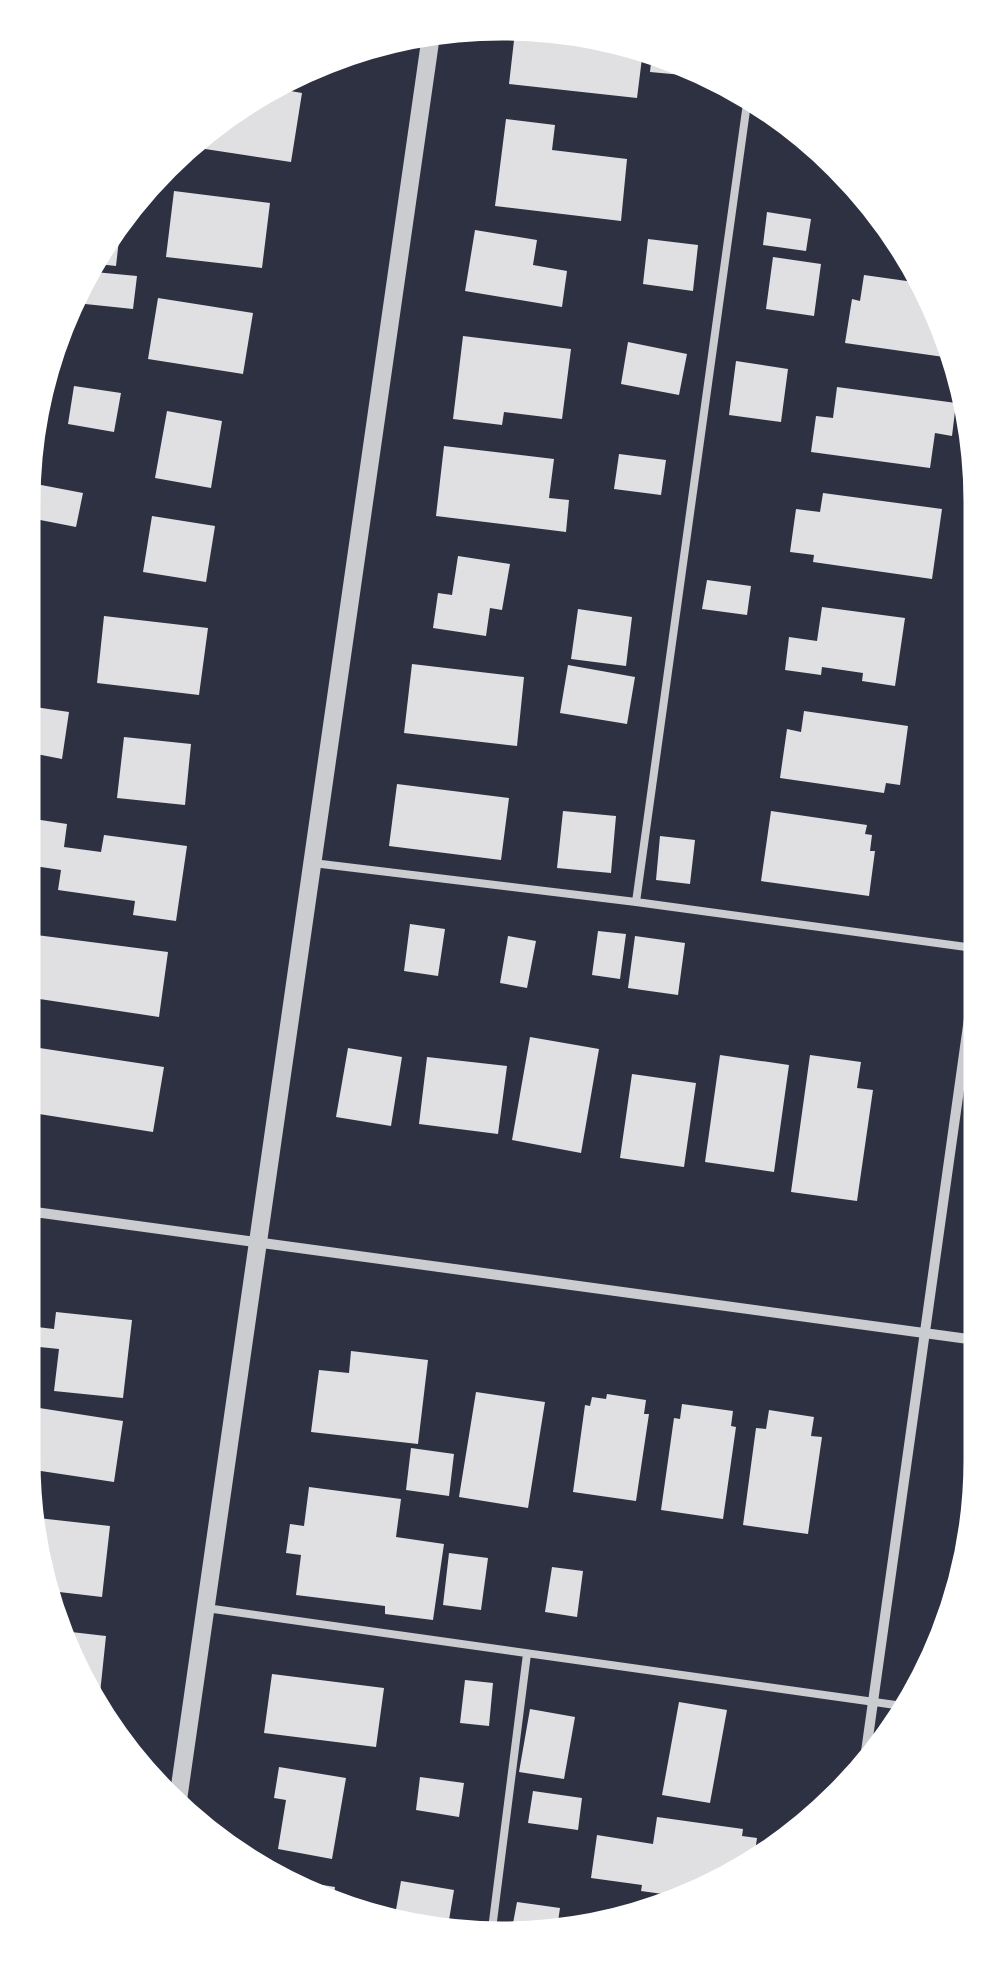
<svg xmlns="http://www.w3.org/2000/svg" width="1004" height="1962" font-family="Overpass,sans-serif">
	<rect width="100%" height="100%" fill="#2d3142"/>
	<path fill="#e0e0e3" d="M 539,22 L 643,50 L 637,98 L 509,84 L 516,23 Z
		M 652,53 L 705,67 L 704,77 L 650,72 Z
		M 273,88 L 302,93 L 291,162 L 192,147 L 194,134 Z
		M 506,119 L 555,125 L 552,150 L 627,159 L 621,221 L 495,206 Z
		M 174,191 L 270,203 L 262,268 L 166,257 Z
		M 767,212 L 811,219 L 806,251 L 763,245 Z
		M 121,222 L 116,266 L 89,263 Z
		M 475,230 L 537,240 L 533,265 L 567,271 L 562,307 L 465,291 Z
		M 648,239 L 698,245 L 693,291 L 643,284 Z
		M 773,257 L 821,264 L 814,316 L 766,309 Z
		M 84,271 L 137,276 L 133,309 L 66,302 L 70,288 Z
		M 864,275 L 928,284 L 947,317 L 958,359 L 845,343 L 852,299 L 860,301 Z
		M 158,298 L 253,313 L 243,374 L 148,359 Z
		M 463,336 L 571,349 L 562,419 L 504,412 L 502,425 L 453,419 Z
		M 628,342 L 687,354 L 679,395 L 621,384 Z
		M 736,361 L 788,369 L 781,422 L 729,415 Z
		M 74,386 L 121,393 L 114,432 L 68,424 Z
		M 837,387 L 956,403 L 952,436 L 935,433 L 930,468 L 811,452 L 816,416 L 833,418 Z
		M 167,411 L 222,421 L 211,488 L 155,478 Z
		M 444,446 L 554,459 L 549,498 L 569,500 L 566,532 L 436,516 Z
		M 619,454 L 666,460 L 661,495 L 614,489 Z
		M 36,484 L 83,493 L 76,527 L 30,518 Z
		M 823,493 L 942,509 L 932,579 L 813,562 L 814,555 L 790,552 L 796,509 L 820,512 Z
		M 152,516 L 215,526 L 206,582 L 143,572 Z
		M 458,556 L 510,564 L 502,610 L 490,608 L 486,636 L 433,628 L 438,593 L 452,595 Z
		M 707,580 L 751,586 L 747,615 L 702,609 Z
		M 822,607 L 905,618 L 895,686 L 862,681 L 863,673 L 822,667 L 821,675 L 785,670 L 789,637 L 817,641 Z
		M 578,609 L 632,617 L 626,666 L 571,659 Z
		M 104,616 L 208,628 L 199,695 L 97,683 Z
		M 412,664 L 524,677 L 517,746 L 404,733 Z
		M 568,665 L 635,677 L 627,724 L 560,713 Z
		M 21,705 L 69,712 L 62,759 L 21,751 Z
		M 804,711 L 908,726 L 900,785 L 886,783 L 884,793 L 780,778 L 787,729 L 801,732 Z
		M 124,737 L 191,744 L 185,805 L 117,798 Z
		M 397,784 L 509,798 L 501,860 L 389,846 Z
		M 563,811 L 616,816 L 611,873 L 557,868 Z
		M 771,811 L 867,825 L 865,834 L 872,835 L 870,851 L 875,851 L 869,896 L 761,881 Z
		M 21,817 L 67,824 L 64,847 L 101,852 L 104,835 L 187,846 L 176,921 L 133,915 L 135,901 L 58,890 L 61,870 L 21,864 Z
		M 660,836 L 695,840 L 690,884 L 656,880 Z
		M 410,924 L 445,929 L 438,976 L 404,971 Z
		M 598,931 L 626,934 L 620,979 L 592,975 Z
		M 21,933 L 168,952 L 159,1017 L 33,998 L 36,979 L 20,976 Z
		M 508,936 L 536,941 L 527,988 L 500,983 Z
		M 635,936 L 685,943 L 678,995 L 628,988 Z
		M 530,1037 L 599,1049 L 581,1153 L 512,1140 Z
		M 20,1045 L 164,1067 L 153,1132 L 20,1111 Z
		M 348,1048 L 402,1057 L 391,1126 L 336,1117 Z
		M 720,1055 L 789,1065 L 774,1172 L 705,1162 Z
		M 810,1055 L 861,1062 L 857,1088 L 873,1090 L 857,1201 L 791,1192 Z
		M 427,1057 L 507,1066 L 498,1134 L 419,1124 Z
		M 632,1074 L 696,1083 L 684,1167 L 620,1158 Z
		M 56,1312 L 132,1320 L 123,1398 L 54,1391 L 59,1349 L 20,1345 L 20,1325 L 54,1329 Z
		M 351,1351 L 428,1360 L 418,1444 L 311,1432 L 319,1370 L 349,1373 Z
		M 476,1392 L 545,1402 L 528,1508 L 459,1497 Z
		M 607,1394 L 646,1400 L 644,1414 L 649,1414 L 636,1501 L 573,1492 L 585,1405 L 590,1406 L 592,1397 L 606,1399 Z
		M 682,1404 L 733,1411 L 731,1426 L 736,1427 L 723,1519 L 661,1510 L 674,1418 L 680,1419 Z
		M 20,1405 L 123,1421 L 114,1482 L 21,1468 Z
		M 769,1410 L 814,1417 L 811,1436 L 822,1437 L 808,1534 L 743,1525 L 756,1428 L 766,1429 Z
		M 411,1448 L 454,1454 L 449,1496 L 406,1490 Z
		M 309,1487 L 401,1499 L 396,1537 L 444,1544 L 433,1620 L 385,1614 L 385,1606 L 296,1595 L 301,1555 L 286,1553 L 290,1524 L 304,1526 Z
		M 29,1517 L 110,1526 L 102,1597 L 42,1590 Z
		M 449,1553 L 488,1558 L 481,1610 L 443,1605 Z
		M 552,1567 L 583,1571 L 577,1617 L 545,1612 Z
		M 54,1630 L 106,1636 L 99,1703 L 92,1702 Z
		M 272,1674 L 384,1688 L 376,1747 L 264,1733 Z
		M 465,1680 L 493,1683 L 489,1726 L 460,1723 Z
		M 679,1702 L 727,1710 L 710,1803 L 662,1795 Z
		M 530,1709 L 575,1717 L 564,1779 L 519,1772 Z
		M 279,1767 L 346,1778 L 332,1859 L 278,1849 L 286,1800 L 274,1798 Z
		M 420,1777 L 464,1783 L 459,1817 L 416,1810 Z
		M 533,1791 L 582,1798 L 578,1830 L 528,1823 Z
		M 657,1817 L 743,1829 L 742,1836 L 757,1838 L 753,1865 L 715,1893 L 692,1898 L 641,1891 L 642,1885 L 591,1878 L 597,1835 L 653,1844 Z
		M 273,1877 L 335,1887 L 333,1905 L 273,1878 Z
		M 401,1881 L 454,1890 L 447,1932 L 393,1927 Z
		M 517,1902 L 560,1908 L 556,1935 L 542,1939 L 511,1934 Z"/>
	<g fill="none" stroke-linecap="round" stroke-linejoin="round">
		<path stroke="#caccd0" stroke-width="8" d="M 21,496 L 28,444
			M 313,863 L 636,902 L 748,96
			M 636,902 L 981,949
			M 206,1608 L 910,1707
			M 491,1937 L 527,1654"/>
		<path stroke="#caccd0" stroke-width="10" d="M 20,1210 L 983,1341
			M 863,1773 L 981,933"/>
		<path stroke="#caccd0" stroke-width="18" d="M 177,1807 L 431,35"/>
	</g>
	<path d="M0 0H1004V1962H0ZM502 38H502A464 464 0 0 1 966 502V1460A464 464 0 0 1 502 1924H502A464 464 0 0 1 38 1460V502A464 464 0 0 1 502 38Z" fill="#fff" fill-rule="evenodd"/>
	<path fill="none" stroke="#fff" stroke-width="5" d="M502 38H502A464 464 0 0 1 966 502V1460A464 464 0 0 1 502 1924H502A464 464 0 0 1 38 1460V502A464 464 0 0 1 502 38Z"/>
</svg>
